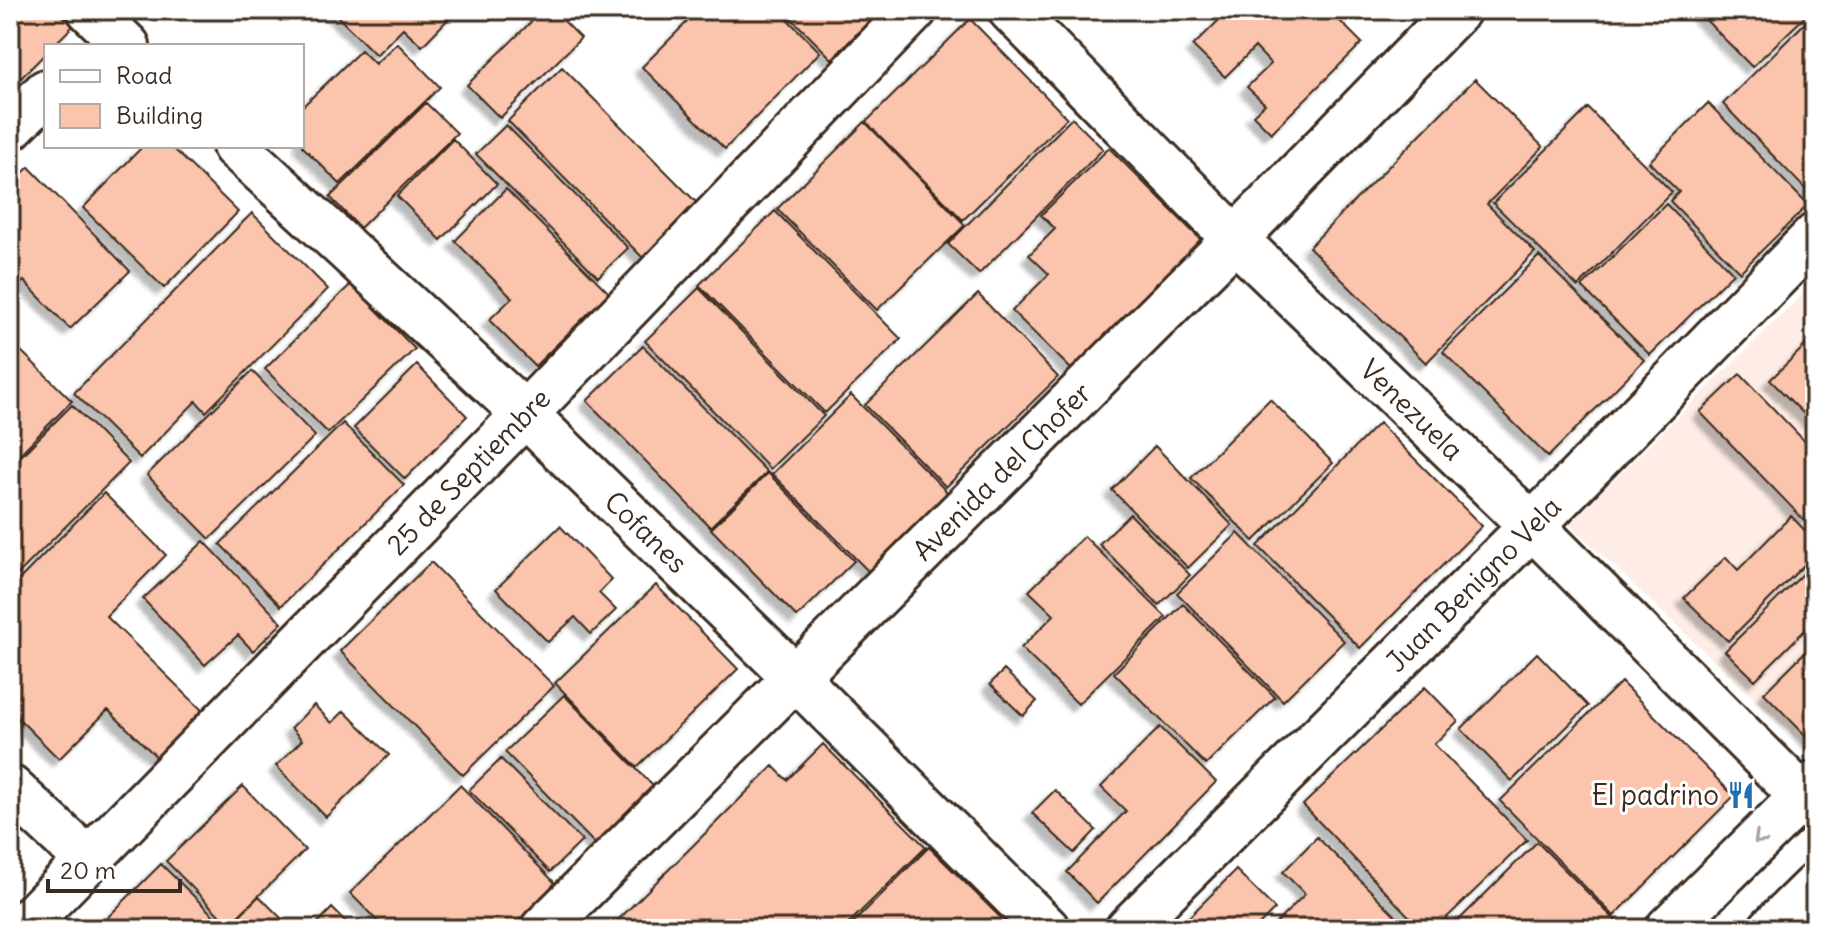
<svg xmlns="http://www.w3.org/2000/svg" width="1825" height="939" font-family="Delius,sans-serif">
	<defs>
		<filter id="shadow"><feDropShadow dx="-7" dy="7" stdDeviation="2" flood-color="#0004"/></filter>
	</defs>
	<rect width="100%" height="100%" fill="#fff"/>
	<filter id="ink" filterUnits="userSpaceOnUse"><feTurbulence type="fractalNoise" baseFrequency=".0125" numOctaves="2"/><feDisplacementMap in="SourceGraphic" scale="16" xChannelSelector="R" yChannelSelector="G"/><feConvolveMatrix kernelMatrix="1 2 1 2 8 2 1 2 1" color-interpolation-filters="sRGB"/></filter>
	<g filter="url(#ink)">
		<path fill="#feede6" d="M 1815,282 L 1815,756 L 1569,524 Z"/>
		<path fill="#fbc4ad" stroke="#3b2a1e" stroke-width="2" filter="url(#shadow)" d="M 10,10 L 57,10 L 73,26 L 53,46 L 46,46 L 46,53 L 10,89 Z
			M 331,10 L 457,10 L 422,46 L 403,28 L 376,55 Z
			M 543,10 L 553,10 L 581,38 L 500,118 L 467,85 Z
			M 699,10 L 778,10 L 820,52 L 725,149 L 642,67 Z
			M 783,10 L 880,10 L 832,59 Z
			M 1229,10 L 1329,10 L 1362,43 L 1271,133 L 1253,115 L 1265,104 L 1247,87 L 1271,64 L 1255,47 L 1225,77 L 1193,46 Z
			M 1696,10 L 1812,10 L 1752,67 Z
			M 1815,13 L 1815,192 L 1811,195 L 1723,104 Z
			M 970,19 L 1067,118 L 963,220 L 866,122 Z
			M 397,43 L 440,87 L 340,184 L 302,146 L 302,107 L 361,50 L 375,64 Z
			M 562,67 L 703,209 L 648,263 L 508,121 Z
			M 1475,79 L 1543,147 L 1487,204 L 1535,252 L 1426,363 L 1309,247 Z
			M 426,103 L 457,133 L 360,228 L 330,197 Z
			M 1708,103 L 1808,205 L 1740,272 L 1670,201 L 1679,192 L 1649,162 Z
			M 1588,108 L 1672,192 L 1578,287 L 1493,203 Z
			M 1072,118 L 1103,149 L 979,274 L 948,244 Z
			M 865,122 L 965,225 L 877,310 L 777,209 Z
			M 506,125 L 628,248 L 598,277 L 476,154 Z
			M 453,139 L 497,184 L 441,240 L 397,196 Z
			M 143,146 L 171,146 L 238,212 L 164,288 L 83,208 Z
			M 1109,148 L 1201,240 L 1072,370 L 1012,311 L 1049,274 L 1029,255 L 1055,229 L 1041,215 Z
			M 29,167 L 130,271 L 70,329 L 24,281 L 10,294 L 10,185 Z
			M 506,189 L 609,293 L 535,366 L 489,320 L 512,298 L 455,241 Z
			M 1666,204 L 1733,273 L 1650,355 L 1582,287 Z
			M 775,211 L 901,339 L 825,413 L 699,285 Z
			M 252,213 L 328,289 L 206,412 L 196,401 L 140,458 L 74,393 Z
			M 1539,256 L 1644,360 L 1548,457 L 1443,352 Z
			M 351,284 L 415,349 L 328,433 L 265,369 Z
			M 699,288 L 824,416 L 770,469 L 645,341 Z
			M 978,294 L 1058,377 L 946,487 L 865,405 Z
			M 1815,336 L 1815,425 L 1770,380 Z
			M 10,340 L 72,401 L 10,464 Z
			M 643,346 L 767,472 L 710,527 L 587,401 Z
			M 417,365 L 467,416 L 405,479 L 354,428 Z
			M 252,371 L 315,436 L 210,539 L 147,475 Z
			M 1740,374 L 1815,452 L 1815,509 L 1804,520 L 1700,412 Z
			M 851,395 L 955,500 L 876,579 L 772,474 Z
			M 1270,399 L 1333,463 L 1254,541 L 1191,478 Z
			M 72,405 L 129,463 L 10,582 L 10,467 Z
			M 343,423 L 404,485 L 281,606 L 220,544 Z
			M 1379,423 L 1482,526 L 1360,648 L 1258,546 Z
			M 1155,446 L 1232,525 L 1188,568 L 1112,490 Z
			M 768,473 L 854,561 L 797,617 L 711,529 Z
			M 104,493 L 166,555 L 106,616 L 208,716 L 163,763 L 108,710 L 59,759 L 10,710 L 10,589 Z
			M 1130,514 L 1190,575 L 1159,605 L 1099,544 Z
			M 1791,516 L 1815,541 L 1815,554 L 1728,641 L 1684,598 L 1726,557 L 1738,570 Z
			M 560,526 L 612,580 L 599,593 L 616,610 L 591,634 L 575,617 L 548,642 L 496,589 Z
			M 1238,533 L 1344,641 L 1283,701 L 1177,593 Z
			M 1084,536 L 1166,617 L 1078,704 L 1021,648 L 1054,615 L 1029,591 Z
			M 204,541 L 282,623 L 253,651 L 238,635 L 205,665 L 143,599 Z
			M 431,562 L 554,686 L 463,775 L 340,651 Z
			M 1815,562 L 1815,620 L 1755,680 L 1725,651 Z
			M 656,585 L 738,669 L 637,767 L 555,683 Z
			M 1183,604 L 1275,697 L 1206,765 L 1114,673 Z
			M 1815,642 L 1815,743 L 1814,744 L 1764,693 Z
			M 1537,653 L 1588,706 L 1512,781 L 1461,729 Z
			M 1004,670 L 1037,701 L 1023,716 L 990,684 Z
			M 1621,682 L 1734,796 L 1614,916 L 1500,801 Z
			M 1425,687 L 1458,721 L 1434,744 L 1527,840 L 1435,929 L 1421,929 L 1303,805 Z
			M 564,695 L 658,791 L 599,848 L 505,752 Z
			M 314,705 L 332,723 L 344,711 L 389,755 L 326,817 L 276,766 L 302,740 L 291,728 Z
			M 1160,727 L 1216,782 L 1097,903 L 1067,872 L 1126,811 L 1101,787 Z
			M 823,744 L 926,847 L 843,929 L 609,929 L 773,766 L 787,780 Z
			M 501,759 L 582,841 L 550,872 L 469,790 Z
			M 460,785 L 556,884 L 510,929 L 385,929 L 350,893 Z
			M 243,786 L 305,850 L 229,925 L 166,861 Z
			M 1055,790 L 1096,830 L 1074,853 L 1032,813 Z
			M 1317,837 L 1402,922 L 1395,929 L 1270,929 L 1305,894 L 1283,872 Z
			M 1537,842 L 1624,929 L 1450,929 Z
			M 929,847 L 1005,922 L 997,929 L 847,929 Z
			M 161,864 L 225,927 L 224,929 L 102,929 L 99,926 Z
			M 1236,870 L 1275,909 L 1255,929 L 1177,929 Z
			M 259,896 L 292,929 L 226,929 Z
			M 332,908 L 353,929 L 312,929 Z"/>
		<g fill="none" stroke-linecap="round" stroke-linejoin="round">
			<g stroke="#3b2a1e" stroke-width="50">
				<g id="minor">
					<path d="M 90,10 L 127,46"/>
					<path id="s1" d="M 1011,10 L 1235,239 L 1532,526 L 1815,809"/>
					<path d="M 10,128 L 46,92"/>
					<path id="s2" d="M 235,146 L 525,414 L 797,679 L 1047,929"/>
					<path d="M 10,788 L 87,859"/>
					<path id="s3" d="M 21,929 L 525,414 L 914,10"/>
					<path id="s4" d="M 543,929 L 1235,239 L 1458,10"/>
					<path id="s5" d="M 1128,929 L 1532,526 L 1815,236"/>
					<path d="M 1668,929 L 1815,784"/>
					<path d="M 1771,929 L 1815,886"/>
				</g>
			</g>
			<use href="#minor" stroke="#fff" stroke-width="44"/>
		</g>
		<defs><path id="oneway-chevron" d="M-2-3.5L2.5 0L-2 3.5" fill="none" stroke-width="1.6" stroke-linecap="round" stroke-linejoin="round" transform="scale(2)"/></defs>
		<use stroke="#a79f9a" href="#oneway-chevron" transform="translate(1759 839) rotate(136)"/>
	</g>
	<defs>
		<g id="restaurant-bare" transform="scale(2.16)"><path d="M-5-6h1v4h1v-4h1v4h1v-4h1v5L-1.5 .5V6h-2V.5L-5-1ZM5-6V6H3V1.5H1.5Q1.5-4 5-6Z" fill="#1f6fb2" stroke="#fff" stroke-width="2.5" paint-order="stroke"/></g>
	</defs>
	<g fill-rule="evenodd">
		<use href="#restaurant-bare" x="1741" y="795"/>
	</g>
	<g text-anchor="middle" stroke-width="6" stroke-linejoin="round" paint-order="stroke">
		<g font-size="28" fill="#3b2a1e" stroke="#fff">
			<text dy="10" stroke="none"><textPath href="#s1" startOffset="566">Venezuela</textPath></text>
			<text dy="10" stroke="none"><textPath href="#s3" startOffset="640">25 de Septiembre</textPath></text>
			<text dy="10" stroke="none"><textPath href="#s4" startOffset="648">Avenida del Chofer</textPath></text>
			<text dy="10" stroke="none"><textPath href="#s2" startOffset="564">Cofanes</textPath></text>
			<text dy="10" stroke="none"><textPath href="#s5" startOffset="488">Juan Benigno Vela</textPath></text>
		</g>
		<g font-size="28" fill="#3b2a1e" stroke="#fff" text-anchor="end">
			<text x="1719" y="805">El padrino</text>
		</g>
	</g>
	<rect width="1825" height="939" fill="none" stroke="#fff" stroke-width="40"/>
	<rect x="20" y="20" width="1785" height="899" fill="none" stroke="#3b2a1e" stroke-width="3" filter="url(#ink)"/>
	<rect x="44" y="44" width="260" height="104" fill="#ffffff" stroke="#b1aaa5" stroke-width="2"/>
	<rect x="60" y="70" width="40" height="12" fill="#ffffff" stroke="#b1aaa5" stroke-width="2"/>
	<text x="116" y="84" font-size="24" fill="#3b2a1e">Road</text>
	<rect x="60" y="104" width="40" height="24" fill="#fbc4ad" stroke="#b1aaa5" stroke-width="2"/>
	<text x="116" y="124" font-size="24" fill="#3b2a1e">Building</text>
	<path d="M48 879v12h132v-12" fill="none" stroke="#3b2a1e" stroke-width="4"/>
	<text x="60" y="879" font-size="24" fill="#3b2a1e" stroke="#ffffff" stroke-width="6" paint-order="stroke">20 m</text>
</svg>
